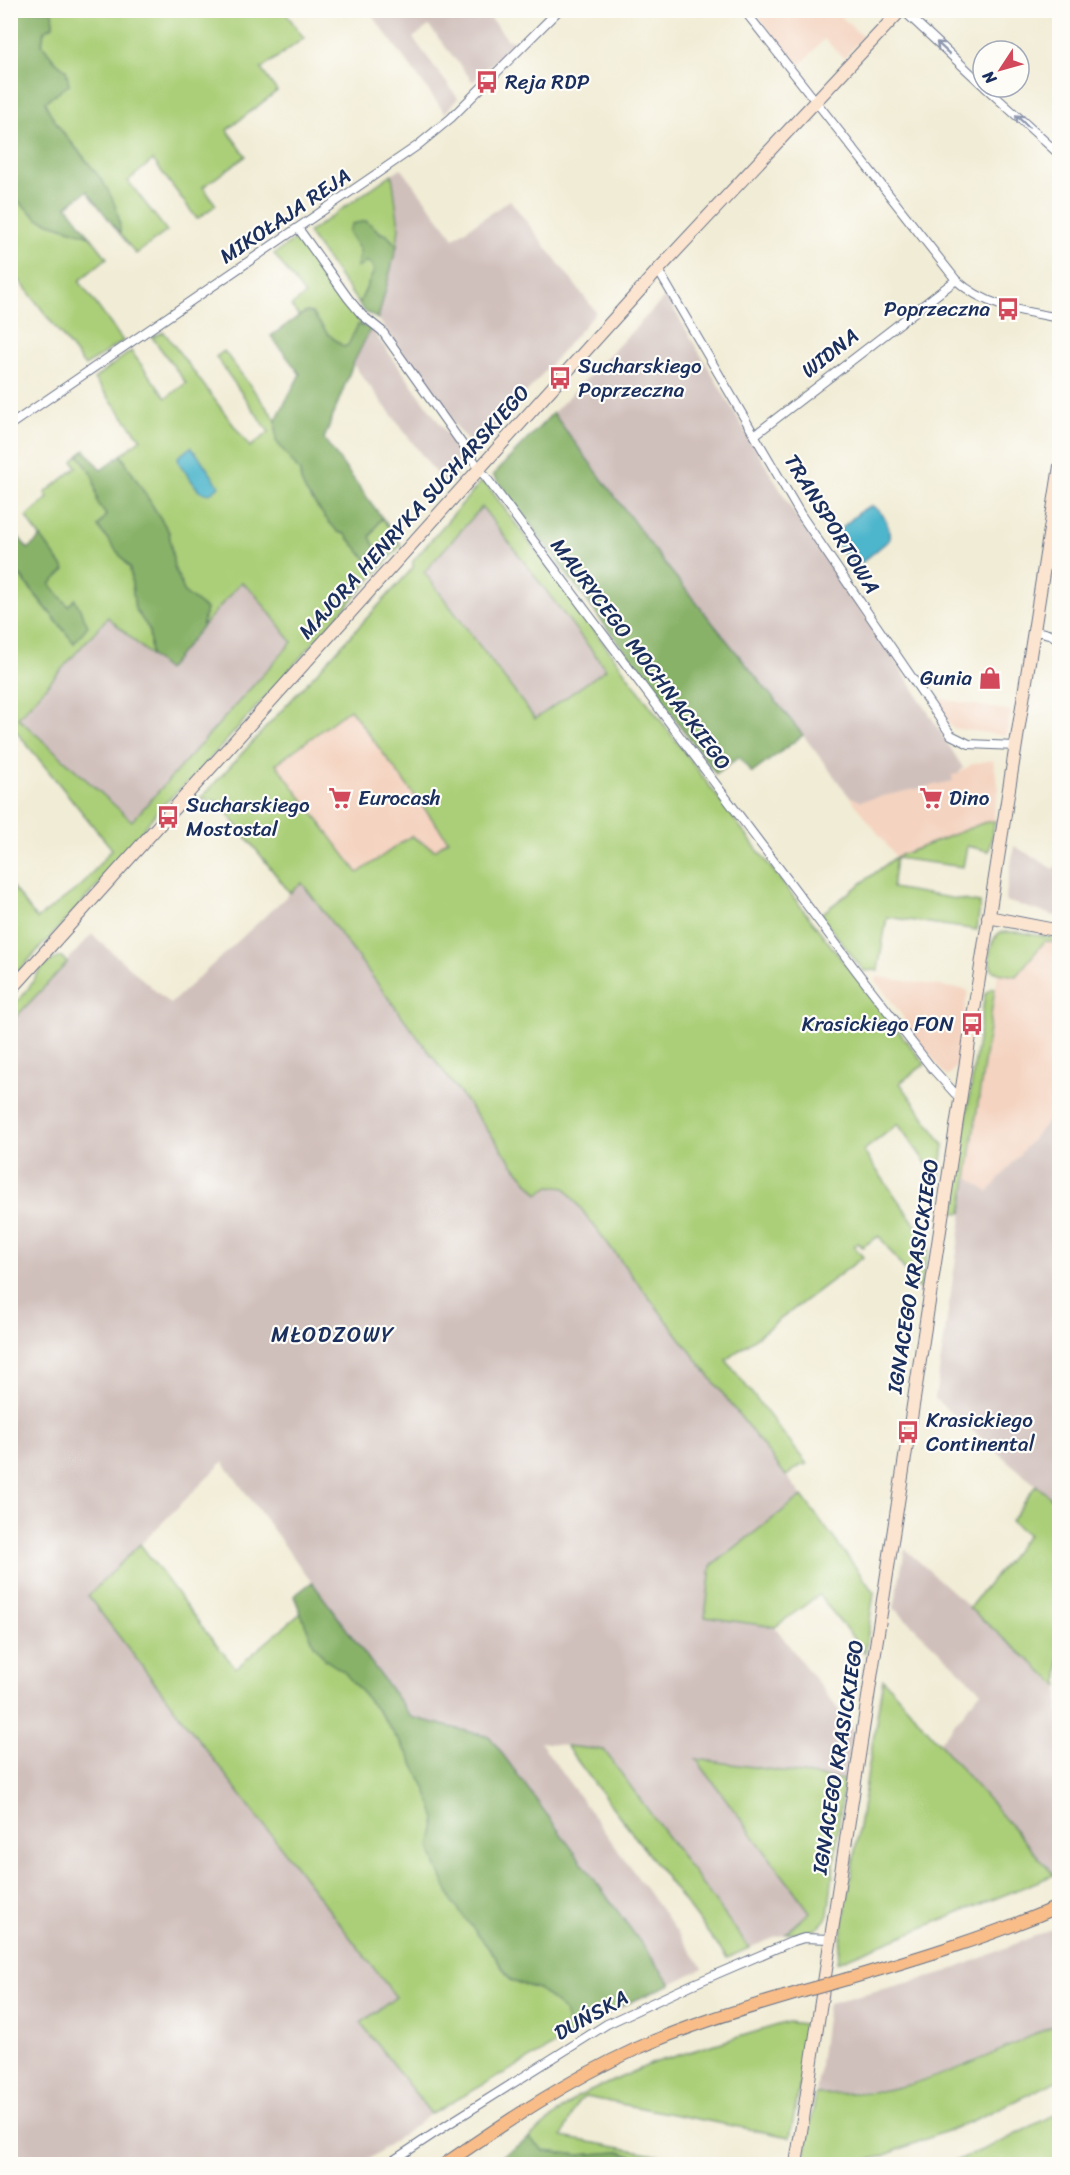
<svg xmlns="http://www.w3.org/2000/svg" width="1070" height="2175" font-family="Sriracha,sans-serif">
	<rect width="100%" height="100%" fill="#fdfcf7"/>
	<filter id="ink" filterUnits="userSpaceOnUse"><feTurbulence type="fractalNoise" baseFrequency=".0167" numOctaves="2"/><feDisplacementMap in="SourceGraphic" scale="12" xChannelSelector="R" yChannelSelector="G"/><feConvolveMatrix kernelMatrix="1 2 1 2 8 2 1 2 1" color-interpolation-filters="sRGB"/></filter>
	<filter id="wash" filterUnits="userSpaceOnUse"><feTurbulence type="fractalNoise" baseFrequency=".008" numOctaves="4" result="noise"/><feDisplacementMap in="SourceGraphic" scale="24" xChannelSelector="R" yChannelSelector="G"/><feGaussianBlur stdDeviation="1.35" result="paint"/><feColorMatrix in="noise" values="0 0 0 0 0 0 0 0 0 0 0 0 0 0 0 0 0 1.4 0 .05"/><feComposite in="paint" operator="in"/></filter>
	<g filter="url(#wash)">
		<rect width="100%" height="100%" fill="#f1ecd5"/>
		<path fill="#f4d3c0" d="M 754,11 L 835,11 L 863,37 L 844,58 L 824,39 L 798,68 Z
			M 935,698 L 1011,711 L 1006,736 L 952,728 L 933,699 Z
			M 350,709 L 449,840 L 435,850 L 411,836 L 358,874 L 275,764 Z
			M 993,760 L 999,789 L 994,812 L 995,821 L 983,823 L 896,857 L 849,796 L 860,801 L 953,781 L 952,775 L 958,774 L 972,764 Z
			M 1045,941 L 1053,942 L 1060,946 L 1059,1107 L 988,1192 L 968,1177 L 998,973 L 1016,976 Z
			M 877,977 L 968,990 L 956,1067 L 947,1077 L 903,1021 L 904,1018 L 876,981 Z"/>
		<path fill="#d0c0bc" d="M 369,11 L 485,11 L 508,40 L 515,41 L 473,82 L 429,26 L 413,38 L 458,98 L 445,113 Z
			M 401,168 L 454,238 L 510,200 L 596,312 L 475,452 L 378,319 L 397,246 L 399,227 L 392,174 Z
			M 666,296 L 795,515 L 896,661 L 963,768 L 958,774 L 952,775 L 953,781 L 860,801 L 849,796 L 803,735 L 662,560 L 553,413 Z
			M 371,328 L 467,461 L 446,487 L 353,364 Z
			M 482,506 L 607,669 L 535,720 L 424,572 Z
			M 241,582 L 249,587 L 293,642 L 132,821 L 18,717 L 108,616 L 167,670 Z
			M 1014,846 L 1054,869 L 1059,860 L 1059,917 L 1005,901 Z
			M 302,882 L 516,1168 L 550,1186 L 565,1188 L 802,1496 L 711,1566 L 705,1617 L 775,1627 L 853,1729 L 844,1780 L 697,1759 L 810,1912 L 786,1933 L 749,1948 L 604,1750 L 540,1742 L 703,1968 L 671,1984 L 491,1738 L 411,1717 L 223,1462 L 88,1597 L 397,1997 L 361,2023 L 431,2114 L 362,2164 L 11,2164 L 10,1022 L 92,934 L 170,1004 Z
			M 1059,1107 L 1059,1505 L 935,1399 L 968,1177 L 988,1192 Z
			M 905,1549 L 1059,1688 L 1059,1872 L 1054,1875 L 939,1743 L 981,1691 L 894,1608 Z
			M 1059,1926 L 1059,2023 L 1004,2049 L 943,2073 L 891,2089 L 816,2094 L 828,2003 L 942,1974 Z"/>
		<path fill="#abcf78" stroke="#637f6b" stroke-width="1.5" fill-rule="evenodd" d="M 52,10 L 287,11 L 285,12 L 304,38 L 261,69 L 277,91 L 227,130 L 246,156 L 203,187 L 216,205 L 197,219 L 153,160 L 128,181 L 167,231 L 136,254 L 120,234 L 118,215 L 87,161 L 51,118 L 45,102 L 66,70 L 55,61 L 42,45 L 44,31 L 53,25 Z
			M 392,174 L 399,227 L 397,246 L 386,234 L 383,234 L 366,221 L 353,237 L 360,250 L 357,267 L 366,260 L 372,265 L 374,271 L 359,304 L 308,233 Z
			M 11,197 L 18,201 L 38,219 L 90,236 L 107,258 L 79,281 L 123,341 L 85,366 L 11,269 Z
			M 298,238 L 363,326 L 358,325 L 348,346 L 344,347 L 328,334 L 312,313 L 306,312 L 299,316 L 291,306 L 305,295 L 274,254 Z
			M 164,332 L 250,447 L 269,432 L 216,357 L 224,351 L 276,420 L 276,428 L 290,458 L 300,472 L 301,481 L 306,492 L 338,532 L 345,534 L 355,546 L 376,549 L 370,537 L 380,520 L 383,519 L 401,545 L 193,778 C 166,799 145,823 128,853 L 11,979 L 11,885 L 37,919 L 82,885 L 112,849 L 11,725 L 10,564 L 74,643 L 74,600 L 68,606 L 50,584 L 64,570 L 26,517 L 48,498 L 45,493 L 77,467 L 73,461 L 79,455 L 94,476 L 98,504 L 106,515 L 98,527 L 130,568 L 135,609 L 149,629 L 151,656 L 108,617 L 18,718 L 132,821 L 292,642 L 255,594 L 241,582 L 202,627 L 206,609 L 185,593 L 174,567 L 169,532 L 121,455 L 141,439 L 94,379 L 131,351 L 166,398 L 186,383 L 152,337 Z
			M 481,482 L 487,485 C 631,679 772,876 925,1064 L 900,1083 L 944,1145 L 939,1181 L 898,1124 L 863,1151 L 930,1245 L 920,1290 L 879,1236 L 862,1247 L 858,1243 L 854,1246 L 863,1257 L 726,1360 L 807,1464 L 800,1466 L 786,1476 L 565,1188 L 550,1186 L 538,1194 L 516,1168 L 302,883 L 290,893 L 218,801 L 200,799 L 413,568 L 413,561 ZM 482,507 L 606,669 L 535,719 L 424,572 ZM 350,709 L 448,840 L 435,850 L 411,836 L 358,873 L 276,764 Z
			M 995,821 L 989,851 L 967,846 L 963,867 L 896,858 L 892,888 L 980,903 L 977,930 L 887,917 L 878,970 L 864,971 L 820,915 L 896,857 L 983,823 Z
			M 1001,932 L 1018,932 L 1059,939 L 1059,946 L 1053,942 L 1045,941 L 1016,976 L 998,973 L 992,970 C 987,959 990,938 1001,932 Z
			M 62,957 L 67,963 L 11,1022 L 11,1008 C 15,1003 20,999 24,994 C 38,977 38,963 62,957 Z
			M 992,988 L 995,988 L 962,1213 L 949,1212 L 956,1161 L 961,1152 L 985,994 Z
			M 1036,1485 L 1059,1505 L 1059,1686 L 969,1608 L 1028,1535 L 1011,1521 Z
			M 802,1496 L 874,1592 L 865,1653 L 819,1595 L 775,1627 L 705,1617 L 711,1566 Z
			M 140,1544 L 209,1636 L 236,1668 L 301,1613 L 313,1643 L 326,1660 L 344,1671 L 381,1715 L 408,1754 L 425,1787 L 437,1819 L 430,1847 L 437,1867 L 454,1903 L 494,1955 L 511,1981 L 539,1989 L 564,2011 L 571,2036 L 431,2114 L 361,2023 L 396,1997 L 88,1596 Z
			M 883,1679 L 1054,1875 L 837,1962 Z
			M 566,1746 L 604,1750 L 749,1948 L 727,1958 Z
			M 696,1759 L 844,1780 L 828,1915 C 818,1934 805,1931 786,1933 L 810,1912 Z
			M 788,2022 L 811,2025 L 790,2137 L 585,2097 L 578,2102 L 562,2137 L 681,2159 L 698,2164 L 646,2164 L 637,2158 L 619,2152 L 579,2155 L 544,2151 L 529,2138 L 577,2097 L 653,2063 Z
			M 1059,2023 L 1059,2080 L 972,2121 L 880,2157 L 851,2164 L 805,2164 L 805,2155 L 816,2094 C 841,2093 866,2094 890,2089 C 949,2077 1005,2048 1059,2023 Z
			M 1059,2112 L 1059,2164 L 948,2164 L 1001,2142 Z"/>
		<path fill="#88b268" stroke="#527063" stroke-width="1.5" d="M 11,10 L 52,11 L 53,26 L 44,31 L 42,44 L 55,61 L 66,70 L 69,85 L 45,102 C 62,144 107,170 118,215 C 120,221 120,228 120,234 L 87,191 L 67,206 L 90,236 L 38,219 L 18,201 L 11,197 Z
			M 366,221 L 382,234 L 386,234 L 397,246 L 378,319 L 364,311 L 359,304 L 374,271 L 372,265 L 366,261 L 360,267 L 357,267 L 360,250 L 348,232 L 352,224 Z
			M 306,312 L 312,313 L 328,334 L 344,347 L 348,345 L 358,325 L 371,328 L 353,364 L 324,439 L 383,519 L 380,520 L 370,537 L 376,549 L 375,553 L 366,559 L 345,534 L 338,532 L 328,521 L 306,492 L 301,481 L 300,472 L 276,441 L 276,420 L 300,374 L 271,336 L 299,316 Z
			M 553,413 L 662,560 L 803,735 L 752,773 L 739,757 L 716,774 L 493,475 Z
			M 85,450 L 101,470 L 121,455 L 169,532 L 174,567 L 185,593 L 206,609 L 202,627 L 167,670 L 151,656 L 149,629 L 135,609 L 130,568 L 98,527 L 106,515 L 98,504 L 93,476 L 79,455 Z
			M 17,535 L 28,549 L 41,537 L 65,570 L 50,584 L 68,606 L 75,599 L 88,626 L 74,643 L 11,564 L 11,540 Z
			M 312,1582 L 411,1717 L 490,1737 L 671,1984 L 615,2009 L 571,2036 L 564,2011 L 539,1989 L 511,1981 L 494,1955 L 453,1903 L 437,1867 L 430,1847 L 436,1819 L 425,1787 L 408,1754 L 381,1715 L 344,1672 L 326,1660 L 313,1643 L 294,1596 Z
			M 529,2138 L 544,2151 L 579,2155 L 619,2152 L 638,2158 L 646,2164 L 490,2164 Z"/>
		<path fill="#4eb6cc" stroke="#347295" stroke-width="1.5" d="M 191,447 L 200,458 L 219,486 L 209,494 L 199,491 L 179,463 L 178,457 Z
			M 872,506 C 884,512 891,527 889,540 L 860,564 L 854,564 L 842,552 L 834,537 L 836,533 L 862,510 Z"/>
	</g>
	<g filter="url(#ink)">
		<g fill="none" stroke-linecap="round" stroke-linejoin="round">
			<g stroke="#667188" stroke-width="10">
				<path id="street" d="M 744,10 L 956,280 C 986,307 1021,311 1060,318
					M 903,10 L 983,85
					M 985,87 L 1060,155
					M 298,228 L 348,298 L 362,315 L 382,331 L 479,468 L 693,754 L 858,973 L 931,1067 L 960,1099
					M 658,270 L 801,515 L 951,735 L 969,744 L 1015,746
					M 10,425 L 417,146 L 451,118 L 559,10
					M 756,434 L 956,280
					M 1033,630 L 1052,635 L 1060,641
					M 388,2164 L 450,2123 L 607,2024 L 691,1985 L 791,1942 L 804,1938 L 830,1939"/>
			</g>
			<g stroke="#667188" stroke-width="14">
				<path id="secondary" d="M 988,917 L 1060,931
					M 10,991 L 658,270 L 901,10
					M 796,2164 L 974,1010 L 1060,466"/>
			</g>
			<g stroke="#667188" stroke-width="14">
				<path id="primary" d="M 847,1979 C 919,1958 991,1936 1060,1906
					M 445,2164 C 506,2122 568,2080 636,2049 C 690,2024 747,2008 804,1991"/>
			</g>
			<use href="#street" stroke="#fff" stroke-width="8"/>
			<use href="#secondary" stroke="#fce5d0" stroke-width="12"/>
			<use href="#primary" stroke="#f8bd89" stroke-width="12"/>
			<g stroke="#667188" stroke-width="14" stroke-linecap="butt">
				<path id="primary-bridge" d="M 804,1991 L 847,1979"/>
			</g>
			<use href="#primary-bridge" stroke="#f8bd89" stroke-width="12"/>
		</g>
		<defs><path id="oneway-shaft" d="M-6 0H5M1.5-3L5.5 0L1.5 3" fill="none" stroke-width="1.6" stroke-linecap="round" stroke-linejoin="round" transform="scale(1.5)"/></defs>
		<g stroke="#8d97ae">
			<use href="#oneway-shaft" transform="translate(943 48) rotate(-137)"/>
			<use href="#oneway-shaft" transform="translate(1022 121) rotate(-137)"/>
		</g>
	</g>
	<defs>
		<g id="bus-bare" transform="scale(1.8)"><path d="M-5-6H5V4H4V6H2V4H-2V6H-4V4H-5ZM-3.5-4V0h7V-4ZM-3.5 1.2v1.5H-2V1.2ZM2 1.2v1.5H3.5V1.2Z" fill="#d1495b" stroke="#fdfcf7" stroke-width="2.5" paint-order="stroke"/></g>
		<g id="shop-bare" transform="scale(1.8)"><path d="M-5-2.5h2.3a2.7 3.5 0 0 1 5.4 0H5L5.5 6h-11ZM-1.5-2.5h3a1.5 2.3 0 0 0-3 0Z" fill="#d1495b" stroke="#fdfcf7" stroke-width="2.5" paint-order="stroke"/></g>
		<g id="supermarket-bare" transform="scale(1.8)"><path d="M-6-5.5h2.5l.6 2H6L4.5 2H-2.5L-4.4-4H-6ZM-1.5 3.2a1.3 1.3 0 1 0 .1 0ZM3 3.2a1.3 1.3 0 1 0 .1 0Z" fill="#d1495b" stroke="#fdfcf7" stroke-width="2.5" paint-order="stroke"/></g>
	</defs>
	<g fill-rule="evenodd">
		<use href="#bus-bare" x="487" y="82"/>
		<use href="#bus-bare" x="1008" y="309"/>
		<use href="#bus-bare" x="560" y="378"/>
		<use href="#shop-bare" x="990" y="678"/>
		<use href="#supermarket-bare" x="340" y="798"/>
		<use href="#supermarket-bare" x="931" y="798"/>
		<use href="#bus-bare" x="168" y="817"/>
		<use href="#bus-bare" x="972" y="1024"/>
		<use href="#bus-bare" x="908" y="1432"/>
	</g>
	<g text-anchor="middle" stroke-width="4.5" stroke-linejoin="round" paint-order="stroke">
		<g font-size="21" fill="#1b2f5e" stroke="#fdfcf7" text-anchor="start">
			<text x="505" y="89">Reja RDP</text>
			<text x="990" y="316" text-anchor="end">Poprzeczna</text>
			<text x="578" y="373">Sucharskiego<tspan x="578" dy="24">Poprzeczna</tspan></text>
			<text x="972" y="685" text-anchor="end">Gunia</text>
			<text x="358" y="805">Eurocash</text>
			<text x="949" y="805">Dino</text>
			<text x="186" y="812">Sucharskiego<tspan x="186" dy="24">Mostostal</tspan></text>
			<text x="954" y="1031" text-anchor="end">Krasickiego FON</text>
			<text x="926" y="1427">Krasickiego<tspan x="926" dy="24">Continental</tspan></text>
		</g>
		<g font-size="21" fill="#1b2f5e" stroke="#fdfcf7">
			<text transform="translate(285 216) rotate(-34)" y="7">MIKOŁAJA REJA</text>
			<text transform="translate(830 353) rotate(-38)" y="7">WIDNA</text>
			<text transform="translate(414 512) rotate(-48)" y="7">MAJORA HENRYKA SUCHARSKIEGO</text>
			<text transform="translate(832 524) rotate(58)" y="7">TRANSPORTOWA</text>
			<text transform="translate(641 654) rotate(53)" y="7">MAURYCEGO MOCHNACKIEGO</text>
			<text transform="translate(913 1276) rotate(-81)" y="7">IGNACEGO KRASICKIEGO</text>
			<text transform="translate(838 1757) rotate(-81)" y="7">IGNACEGO KRASICKIEGO</text>
			<text transform="translate(591 2015) rotate(-29)" y="7">DUŃSKA</text>
		</g>
		<g font-size="22" letter-spacing="1.5" fill="#1b2f5e" stroke="#fdfcf7">
			<text x="333" y="1342">MŁODZOWY</text>
		</g>
	</g>
	<rect width="1070" height="2175" fill="none" stroke="#fdfcf7" stroke-width="36"/>
	<g transform="translate(1001 69) rotate(234)"><circle r="28" fill="#fdfcf7" stroke="#a3aaba" stroke-width="1.5"/>
	<path d="M0-4.5L10 22L0 15L-10 22Z" fill="#d1495b"/>
	<text y="-9" font-size="16" font-weight="bold" text-anchor="middle" fill="#1b2f5e">N</text>
	</g>
</svg>
